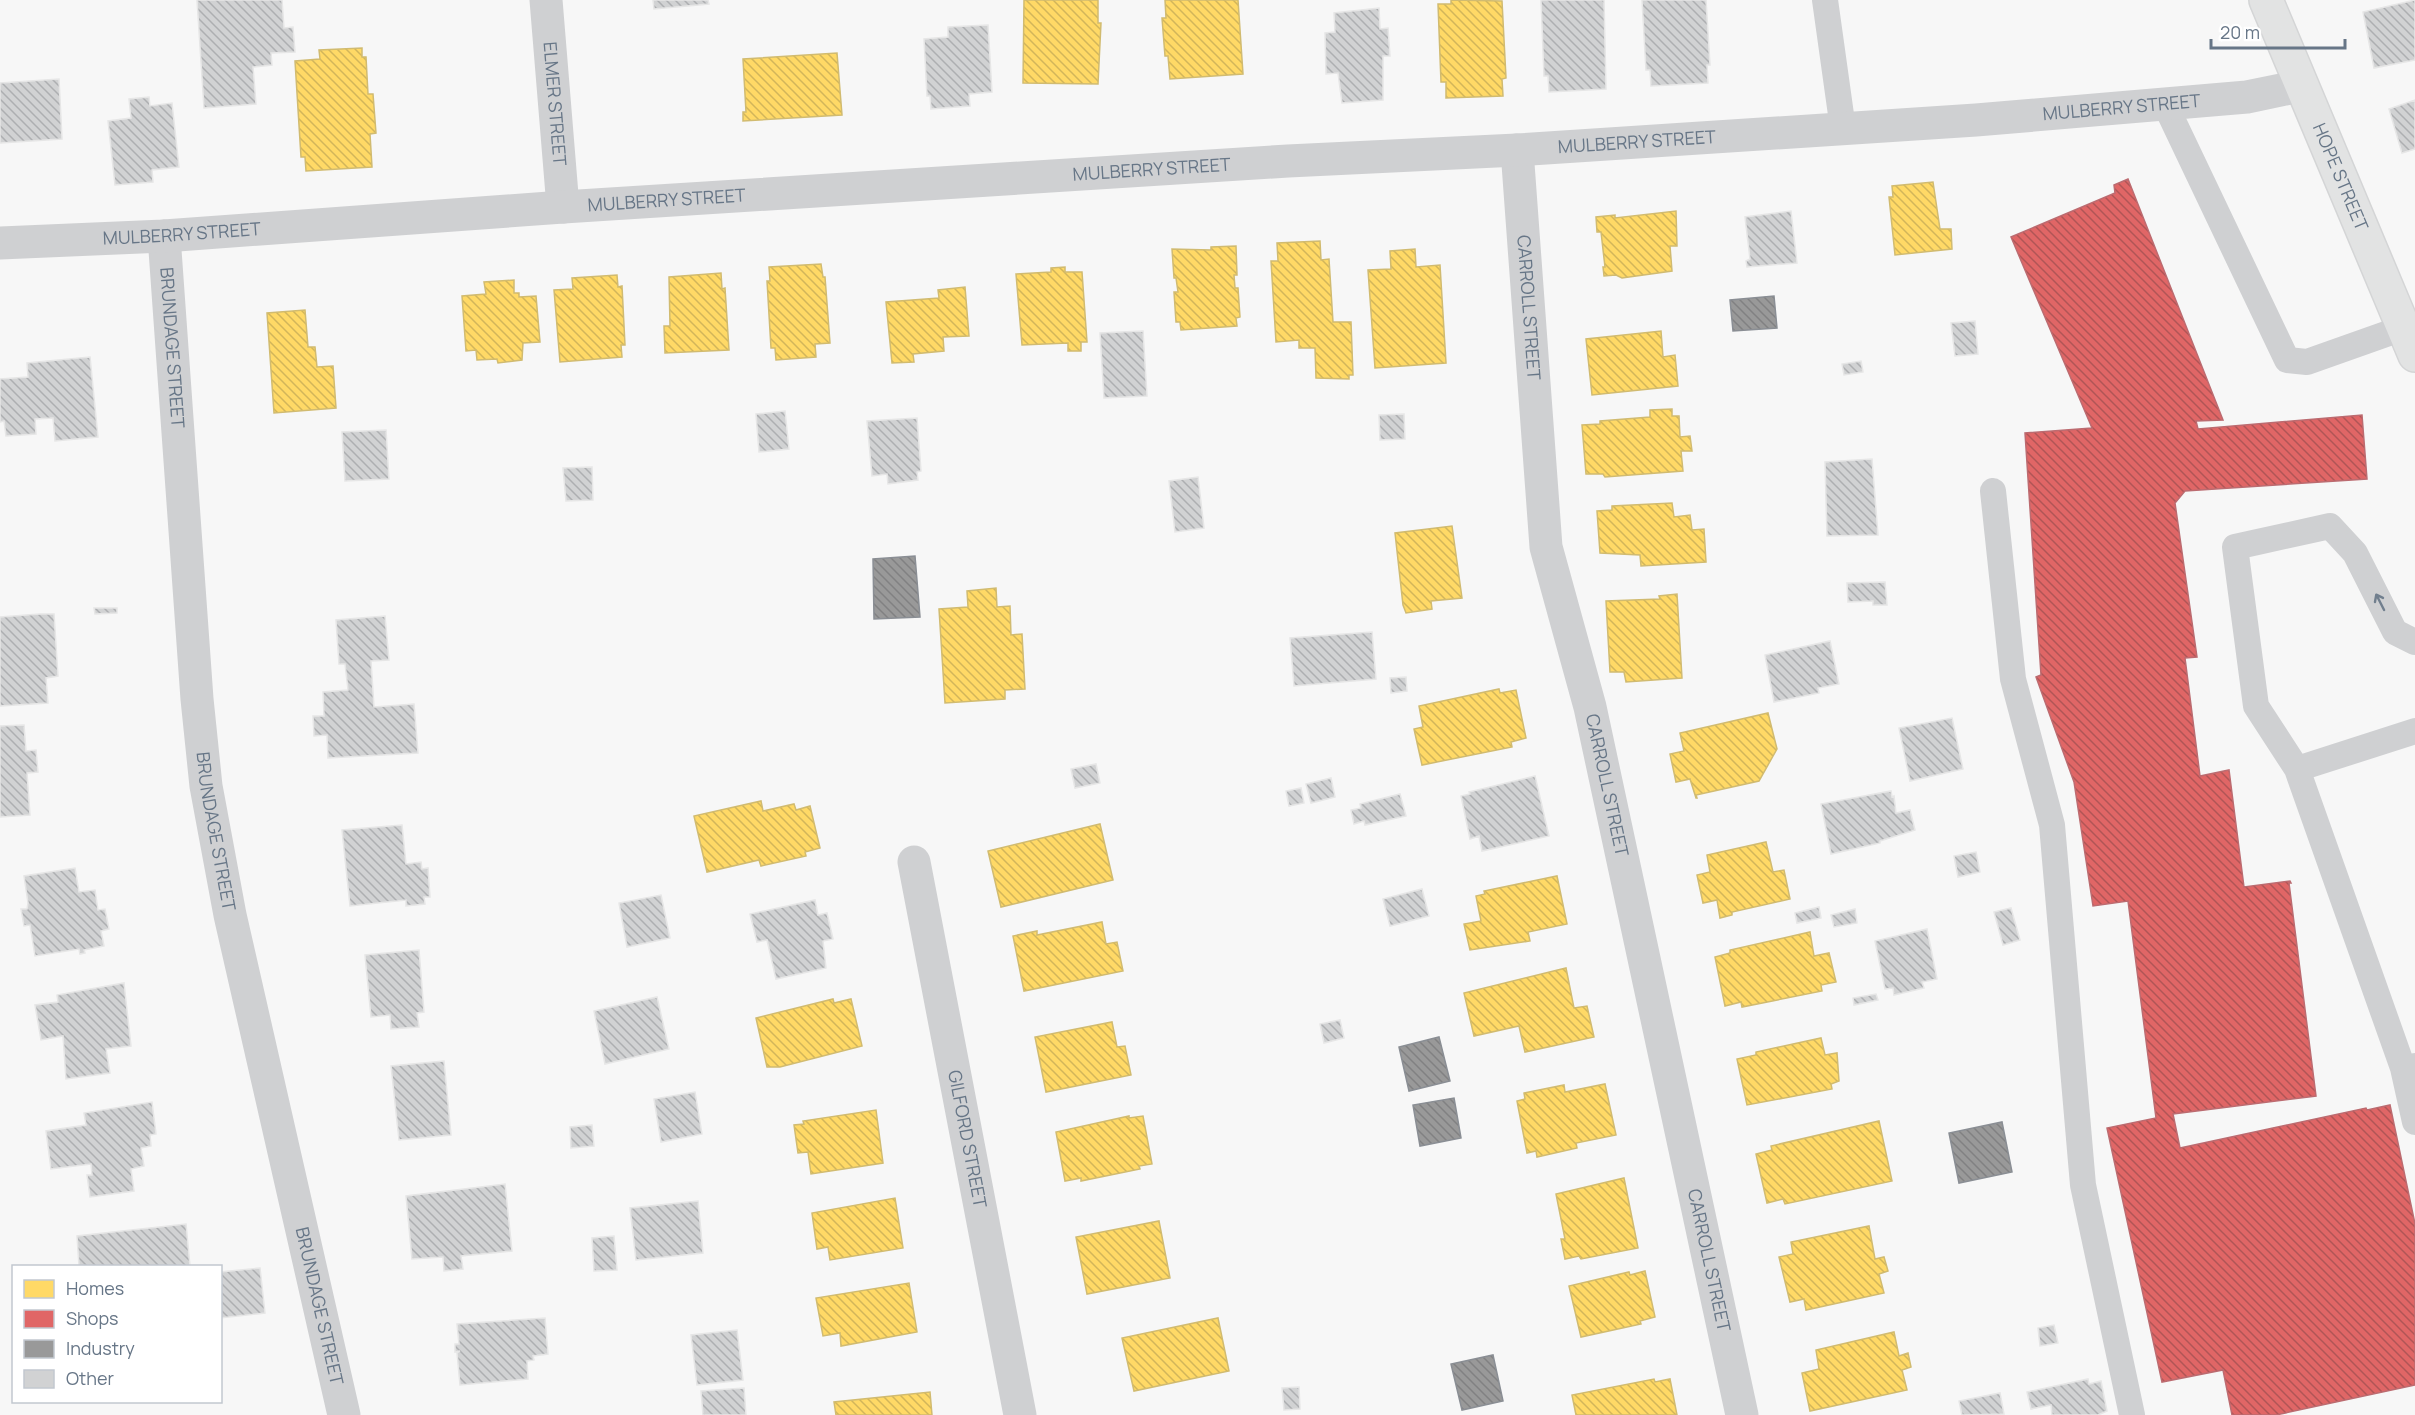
<svg xmlns="http://www.w3.org/2000/svg" width="2415" height="1415" font-family="Manrope,sans-serif">
	<defs>
		<pattern id="homes-back-hatch" width="6" height="6" patternUnits="userSpaceOnUse" patternTransform="scale(1.5)"><rect width="6" height="6" fill="#ffd966"/><path d="M-1 5l2 2M0 0l6 6M5-1l2 2" fill="none" stroke="#d2b55a"/></pattern>
		<pattern id="shops-back-hatch" width="6" height="6" patternUnits="userSpaceOnUse" patternTransform="scale(1.5)"><rect width="6" height="6" fill="#e06666"/><path d="M-1 5l2 2M0 0l6 6M5-1l2 2" fill="none" stroke="#b05556"/></pattern>
		<pattern id="industry-back-hatch" width="6" height="6" patternUnits="userSpaceOnUse" patternTransform="scale(1.5)"><rect width="6" height="6" fill="#999"/><path d="M-1 5l2 2M0 0l6 6M5-1l2 2" fill="none" stroke="#818182"/></pattern>
		<pattern id="building-back-hatch" width="6" height="6" patternUnits="userSpaceOnUse" patternTransform="scale(1.5)"><rect width="6" height="6" fill="#d1d2d3"/><path d="M-1 5l2 2M0 0l6 6M5-1l2 2" fill="none" stroke="#adafb1"/></pattern>
	</defs>
	<rect width="100%" height="100%" fill="#f7f7f7"/>
	<path fill="url(#homes-back-hatch)" stroke="#d1bb70" stroke-width="1.5" d="M 1024,0 L 1098,0 L 1098,23 L 1101,23 L 1098,84 L 1023,83 Z
		M 1165,0 L 1238,0 L 1243,74 L 1170,79 L 1168,56 L 1165,56 L 1162,18 L 1166,18 Z
		M 1451,0 L 1502,1 L 1506,78 L 1502,79 L 1503,96 L 1446,98 L 1446,82 L 1441,82 L 1438,4 L 1451,4 Z
		M 362,48 L 362,57 L 366,57 L 368,94 L 373,94 L 376,133 L 370,134 L 372,167 L 306,171 L 305,157 L 301,157 L 295,61 L 320,59 L 319,50 Z
		M 837,53 L 842,115 L 743,121 L 743,112 L 746,112 L 743,59 Z
		M 1933,182 L 1940,229 L 1951,229 L 1952,249 L 1895,255 L 1889,197 L 1893,197 L 1892,186 Z
		M 1676,211 L 1677,246 L 1670,246 L 1672,271 L 1622,278 L 1616,275 L 1604,276 L 1603,267 L 1605,267 L 1601,232 L 1597,232 L 1596,217 L 1615,215 L 1615,218 Z
		M 1320,241 L 1321,260 L 1329,259 L 1333,322 L 1351,322 L 1353,375 L 1349,375 L 1349,379 L 1316,378 L 1315,348 L 1299,348 L 1299,340 L 1276,342 L 1271,261 L 1278,261 L 1277,243 Z
		M 1236,246 L 1237,275 L 1234,275 L 1235,288 L 1238,288 L 1240,317 L 1236,318 L 1237,326 L 1181,330 L 1180,322 L 1176,322 L 1174,292 L 1178,292 L 1176,278 L 1174,278 L 1172,249 L 1211,250 L 1211,247 Z
		M 1415,249 L 1416,267 L 1440,265 L 1446,363 L 1375,368 L 1368,270 L 1391,269 L 1390,251 Z
		M 821,264 L 823,277 L 825,277 L 830,343 L 815,344 L 816,357 L 776,360 L 775,348 L 771,348 L 767,281 L 770,281 L 769,267 Z
		M 1065,267 L 1065,272 L 1082,272 L 1087,342 L 1081,342 L 1081,351 L 1068,351 L 1068,343 L 1022,345 L 1016,274 L 1051,272 L 1051,268 Z
		M 721,273 L 722,289 L 725,288 L 729,350 L 665,353 L 664,326 L 670,326 L 669,277 Z
		M 617,275 L 618,287 L 622,286 L 625,345 L 621,345 L 622,357 L 560,362 L 554,290 L 573,289 L 572,278 Z
		M 514,280 L 514,293 L 519,293 L 519,297 L 536,296 L 540,342 L 523,343 L 522,360 L 498,363 L 497,359 L 477,360 L 476,350 L 466,351 L 462,296 L 486,294 L 484,282 Z
		M 965,287 L 969,336 L 943,337 L 944,351 L 913,354 L 914,362 L 892,363 L 886,302 L 939,298 L 938,290 Z
		M 305,310 L 308,347 L 315,347 L 317,367 L 333,366 L 336,408 L 274,413 L 267,313 Z
		M 1661,331 L 1663,357 L 1675,355 L 1678,386 L 1592,395 L 1586,339 Z
		M 1672,409 L 1672,416 L 1679,416 L 1680,437 L 1690,436 L 1692,451 L 1681,451 L 1683,471 L 1605,477 L 1603,474 L 1586,474 L 1582,425 L 1600,424 L 1600,421 L 1650,417 L 1650,410 Z
		M 1672,503 L 1674,517 L 1690,515 L 1692,530 L 1704,529 L 1706,562 L 1641,566 L 1640,555 L 1600,553 L 1597,511 L 1612,510 L 1612,506 Z
		M 1452,526 L 1462,598 L 1431,601 L 1432,609 L 1406,613 L 1403,605 L 1395,533 Z
		M 996,588 L 997,607 L 1010,606 L 1011,635 L 1022,634 L 1025,689 L 1005,690 L 1005,699 L 945,703 L 939,609 L 968,607 L 967,591 Z
		M 1677,594 L 1682,678 L 1626,682 L 1624,672 L 1610,672 L 1606,601 L 1660,599 L 1659,596 Z
		M 1499,689 L 1500,693 L 1516,690 L 1526,738 L 1511,742 L 1512,747 L 1422,765 L 1414,729 L 1423,727 L 1419,706 Z
		M 1768,713 L 1777,749 L 1759,781 L 1696,795 L 1697,798 L 1696,798 L 1690,779 L 1676,782 L 1670,754 L 1684,751 L 1680,733 Z
		M 761,801 L 763,811 L 794,804 L 796,810 L 810,806 L 820,848 L 805,852 L 806,856 L 761,866 L 759,860 L 707,872 L 694,816 Z
		M 1100,824 L 1113,880 L 1001,907 L 988,851 Z
		M 1766,842 L 1773,872 L 1784,870 L 1790,899 L 1732,912 L 1732,915 L 1720,918 L 1717,900 L 1703,903 L 1697,875 L 1710,872 L 1707,855 Z
		M 1557,876 L 1567,924 L 1528,932 L 1530,941 L 1470,950 L 1464,924 L 1481,921 L 1476,896 L 1485,894 L 1484,891 Z
		M 1102,922 L 1106,944 L 1117,942 L 1123,971 L 1024,991 L 1013,936 L 1037,931 L 1037,935 Z
		M 1810,932 L 1814,956 L 1829,953 L 1836,982 L 1821,985 L 1822,991 L 1742,1007 L 1741,1002 L 1725,1006 L 1715,957 L 1730,953 L 1730,950 Z
		M 1566,968 L 1574,1008 L 1587,1006 L 1594,1037 L 1525,1052 L 1519,1026 L 1474,1036 L 1464,993 Z
		M 833,999 L 834,1003 L 851,999 L 862,1046 L 780,1067 L 767,1067 L 756,1018 Z
		M 1112,1022 L 1117,1047 L 1125,1046 L 1131,1075 L 1046,1092 L 1035,1037 Z
		M 1821,1038 L 1825,1055 L 1837,1053 L 1839,1081 L 1831,1084 L 1832,1089 L 1747,1105 L 1737,1059 L 1756,1055 L 1756,1052 Z
		M 1605,1084 L 1616,1135 L 1576,1143 L 1577,1148 L 1537,1157 L 1536,1151 L 1527,1153 L 1517,1101 L 1525,1099 L 1524,1093 L 1564,1085 L 1565,1092 Z
		M 876,1110 L 883,1163 L 811,1174 L 808,1152 L 798,1153 L 794,1125 L 804,1124 L 803,1121 Z
		M 1129,1116 L 1129,1118 L 1143,1116 L 1152,1164 L 1139,1166 L 1140,1169 L 1081,1181 L 1081,1178 L 1065,1181 L 1056,1132 Z
		M 1879,1121 L 1892,1181 L 1785,1204 L 1783,1199 L 1767,1203 L 1756,1154 L 1772,1150 L 1771,1146 Z
		M 1624,1178 L 1638,1248 L 1581,1259 L 1579,1256 L 1565,1259 L 1561,1239 L 1565,1239 L 1556,1194 Z
		M 895,1198 L 903,1248 L 830,1260 L 828,1247 L 817,1249 L 812,1213 Z
		M 1159,1221 L 1170,1278 L 1087,1294 L 1076,1237 Z
		M 1869,1226 L 1875,1259 L 1884,1257 L 1888,1271 L 1879,1274 L 1884,1293 L 1806,1310 L 1804,1299 L 1790,1302 L 1779,1257 L 1793,1254 L 1791,1242 Z
		M 1645,1271 L 1655,1317 L 1640,1321 L 1641,1324 L 1581,1337 L 1569,1286 L 1629,1272 L 1630,1275 Z
		M 909,1283 L 917,1332 L 841,1346 L 840,1333 L 823,1336 L 816,1298 Z
		M 1218,1318 L 1229,1371 L 1134,1391 L 1122,1338 Z
		M 1894,1332 L 1899,1356 L 1908,1353 L 1911,1367 L 1902,1370 L 1907,1390 L 1810,1411 L 1802,1373 L 1819,1369 L 1816,1350 Z
		M 1654,1379 L 1655,1382 L 1670,1379 L 1677,1415 L 1576,1415 L 1572,1395 Z
		M 930,1392 L 932,1415 L 836,1415 L 834,1402 Z"/>
	<path fill="url(#shops-back-hatch)" stroke="#bc6b70" stroke-width="1.5" d="M 2128,179 L 2223,420 L 2196,421 L 2198,429 L 2362,415 L 2367,479 L 2185,491 L 2175,503 L 2197,657 L 2185,658 L 2200,776 L 2229,770 L 2244,887 L 2290,881 L 2291,883 L 2289,883 L 2316,1096 L 2173,1114 L 2180,1148 L 2366,1108 L 2367,1110 L 2390,1105 L 2415,1224 L 2415,1385 L 2276,1415 L 2232,1415 L 2223,1370 L 2162,1382 L 2107,1128 L 2156,1118 L 2128,901 L 2093,906 L 2074,782 L 2036,677 L 2041,675 L 2025,433 L 2092,428 L 2011,237 L 2115,193 L 2114,185 Z"/>
	<path fill="url(#industry-back-hatch)" stroke="#8a8e94" stroke-width="1.5" d="M 1774,296 L 1777,328 L 1733,331 L 1730,300 Z
		M 915,556 L 920,617 L 874,619 L 873,559 Z
		M 1439,1037 L 1450,1081 L 1409,1091 L 1399,1047 Z
		M 1454,1098 L 1461,1138 L 1420,1146 L 1413,1105 Z
		M 2002,1122 L 2012,1172 L 1959,1183 L 1949,1133 Z
		M 1493,1355 L 1503,1401 L 1462,1410 L 1451,1364 Z"/>
	<path fill="url(#building-back-hatch)" stroke="#e6e6e6" stroke-width="1.5" d="M 197,0 L 282,0 L 284,28 L 293,27 L 295,52 L 271,53 L 272,65 L 253,67 L 256,104 L 204,108 Z
		M 653,0 L 708,0 L 709,4 L 654,9 Z
		M 1541,0 L 1604,0 L 1606,89 L 1549,92 L 1548,76 L 1544,76 Z
		M 1642,0 L 1706,0 L 1710,65 L 1707,65 L 1708,83 L 1651,86 L 1650,70 L 1646,70 Z
		M 2415,0 L 2415,60 L 2374,68 L 2363,12 Z
		M 1379,8 L 1380,29 L 1388,28 L 1390,56 L 1383,56 L 1383,100 L 1342,103 L 1338,73 L 1326,74 L 1325,33 L 1335,32 L 1334,13 Z
		M 988,25 L 992,92 L 969,94 L 970,106 L 931,109 L 930,96 L 927,96 L 924,39 L 948,37 L 948,27 Z
		M 59,79 L 62,139 L 0,143 L 0,83 Z
		M 149,97 L 150,106 L 172,103 L 179,167 L 152,170 L 153,182 L 115,185 L 108,121 L 131,118 L 129,99 Z
		M 2415,100 L 2415,149 L 2402,153 L 2389,109 Z
		M 1791,211 L 1797,263 L 1747,267 L 1746,261 L 1750,259 L 1745,217 Z
		M 1975,321 L 1978,354 L 1955,356 L 1951,323 Z
		M 1143,331 L 1147,396 L 1104,398 L 1100,333 Z
		M 90,357 L 98,437 L 55,441 L 53,418 L 35,419 L 36,434 L 6,436 L 4,421 L 0,422 L 0,379 L 28,377 L 27,363 Z
		M 1861,361 L 1863,372 L 1844,375 L 1842,364 Z
		M 785,411 L 789,449 L 759,452 L 756,414 Z
		M 1404,414 L 1405,439 L 1380,440 L 1379,415 Z
		M 917,418 L 921,471 L 917,472 L 918,480 L 888,484 L 887,474 L 872,476 L 867,421 Z
		M 386,430 L 389,479 L 345,481 L 342,432 Z
		M 1872,459 L 1878,535 L 1827,536 L 1825,462 Z
		M 592,467 L 593,500 L 566,501 L 563,468 Z
		M 1198,477 L 1204,528 L 1175,532 L 1169,481 Z
		M 1885,582 L 1887,605 L 1873,605 L 1873,601 L 1848,602 L 1847,583 Z
		M 94,608 L 117,608 L 117,613 L 95,614 Z
		M 40,614 L 54,614 L 58,676 L 46,678 L 48,703 L 0,706 L 0,617 Z
		M 385,616 L 389,660 L 371,661 L 374,707 L 414,704 L 418,753 L 328,758 L 327,735 L 314,736 L 313,716 L 324,716 L 323,692 L 348,690 L 345,664 L 339,664 L 336,620 Z
		M 1372,632 L 1376,679 L 1294,686 L 1290,638 Z
		M 1830,641 L 1839,684 L 1818,688 L 1819,693 L 1774,702 L 1765,655 Z
		M 1406,677 L 1407,691 L 1391,693 L 1390,678 Z
		M 1952,718 L 1963,769 L 1910,781 L 1899,728 Z
		M 24,725 L 26,751 L 36,750 L 38,772 L 27,773 L 30,815 L 0,817 L 0,726 Z
		M 1096,764 L 1100,783 L 1075,788 L 1071,769 Z
		M 1535,776 L 1549,836 L 1482,851 L 1479,836 L 1470,839 L 1461,796 L 1470,794 L 1469,792 Z
		M 1331,778 L 1335,797 L 1311,803 L 1306,784 Z
		M 1301,788 L 1304,803 L 1289,806 L 1286,791 Z
		M 1891,791 L 1892,797 L 1894,796 L 1896,813 L 1910,810 L 1915,830 L 1880,841 L 1880,843 L 1831,854 L 1821,804 Z
		M 1400,794 L 1406,816 L 1365,825 L 1364,821 L 1354,824 L 1351,810 L 1361,808 L 1360,804 Z
		M 402,825 L 406,864 L 421,862 L 422,869 L 428,868 L 430,897 L 424,897 L 425,904 L 406,906 L 406,900 L 350,906 L 342,830 Z
		M 1976,852 L 1980,872 L 1958,877 L 1954,856 Z
		M 75,868 L 79,892 L 95,890 L 98,910 L 105,909 L 109,929 L 101,931 L 104,946 L 84,950 L 85,953 L 80,954 L 79,949 L 35,956 L 30,925 L 24,926 L 21,909 L 27,909 L 28,903 L 24,876 Z
		M 1422,889 L 1429,916 L 1390,926 L 1383,899 Z
		M 661,895 L 670,938 L 627,947 L 619,903 Z
		M 815,900 L 818,915 L 827,913 L 833,939 L 823,941 L 826,968 L 776,979 L 767,940 L 757,942 L 750,914 Z
		M 1819,907 L 1821,918 L 1797,923 L 1795,913 Z
		M 2011,908 L 2020,940 L 2003,945 L 1994,912 Z
		M 1855,909 L 1857,923 L 1834,927 L 1831,915 Z
		M 1927,929 L 1937,979 L 1922,982 L 1924,988 L 1894,995 L 1893,988 L 1885,989 L 1875,941 Z
		M 419,950 L 424,1012 L 417,1013 L 419,1027 L 391,1029 L 390,1015 L 371,1017 L 365,955 Z
		M 124,983 L 131,1046 L 106,1049 L 110,1073 L 66,1079 L 63,1036 L 41,1040 L 35,1005 L 58,1002 L 57,995 Z
		M 1876,994 L 1878,1000 L 1854,1005 L 1853,998 Z
		M 657,997 L 669,1049 L 605,1064 L 594,1011 Z
		M 1340,1020 L 1344,1038 L 1324,1043 L 1320,1024 Z
		M 444,1061 L 451,1135 L 399,1140 L 391,1066 Z
		M 695,1092 L 702,1134 L 661,1142 L 654,1099 Z
		M 152,1102 L 156,1134 L 150,1135 L 151,1146 L 141,1148 L 144,1166 L 131,1169 L 134,1191 L 90,1197 L 87,1175 L 92,1175 L 91,1164 L 51,1169 L 46,1131 L 86,1125 L 84,1113 Z
		M 592,1125 L 594,1146 L 571,1148 L 570,1127 Z
		M 505,1184 L 512,1251 L 461,1256 L 463,1269 L 444,1271 L 443,1257 L 412,1259 L 406,1196 Z
		M 698,1201 L 703,1253 L 636,1260 L 630,1208 Z
		M 186,1224 L 190,1266 L 79,1266 L 77,1236 Z
		M 614,1236 L 617,1270 L 594,1271 L 592,1238 Z
		M 260,1268 L 265,1313 L 220,1318 L 220,1272 Z
		M 545,1318 L 548,1354 L 533,1356 L 534,1360 L 527,1361 L 528,1379 L 460,1385 L 457,1353 L 460,1351 L 455,1352 L 455,1344 L 459,1344 L 457,1324 Z
		M 2054,1325 L 2058,1343 L 2040,1346 L 2038,1328 Z
		M 737,1330 L 743,1380 L 697,1385 L 691,1335 Z
		M 2088,1379 L 2089,1384 L 2101,1381 L 2107,1411 L 2098,1415 L 2052,1415 L 2051,1405 L 2031,1409 L 2027,1392 Z
		M 1299,1387 L 1300,1409 L 1284,1410 L 1282,1388 Z
		M 744,1388 L 746,1415 L 703,1415 L 701,1391 Z
		M 2000,1393 L 2004,1414 L 1962,1415 L 1959,1401 Z"/>
	<g fill="none" stroke-linecap="round" stroke-linejoin="round">
		<g stroke="#d4d5d6" stroke-width="36">
			<g id="secondary">
				<path id="s6" d="M 2266,0 L 2415,355"/>
			</g>
		</g>
		<path stroke="#cfd0d2" stroke-width="26" d="M 1825,0 L 1843,129
			M 2165,104 L 2287,360 L 2307,362 L 2403,328
			M 1993,491 L 2013,679 L 2052,825 L 2083,1185 L 2132,1415
			M 2297,769 L 2415,731
			M 2415,1066 L 2403,1068 L 2415,1122
			M 2403,1068 L 2297,769 L 2256,706 L 2235,547 L 2330,526 L 2355,553 L 2395,632 L 2415,642"/>
		<g stroke="#cfd0d2" stroke-width="33">
			<path id="s1" d="M 546,0 L 563,207"/>
			<path id="s2" d="M 1517,150 L 1546,547 L 1590,707 L 1742,1415"/>
			<path id="s3" d="M 164,236 L 197,699 L 206,786 L 230,915 L 344,1415"/>
			<path id="s4" d="M 0,243 L 164,236 L 563,207 L 1288,161 L 1517,150 L 1976,120 L 2247,97 L 2300,86"/>
			<path id="s5" d="M 914,862 L 1020,1415"/>
		</g>
		<use href="#secondary" stroke="#e2e3e3" stroke-width="33"/>
	</g>
	<defs><path id="oneway-shaft" d="M-6 0H5M1.5-3L5.5 0L1.5 3" fill="none" stroke-width="1.6" stroke-linecap="round" stroke-linejoin="round" transform="scale(1.5)"/></defs>
	<use stroke="#717f8e" href="#oneway-shaft" transform="translate(2380 602) rotate(-117)"/>
	<g text-anchor="middle" stroke-width="6" stroke-linejoin="round" paint-order="stroke">
		<g font-size="18" fill="#677687" stroke="#fff">
			<text dy="6" stroke="none"><textPath href="#s1" startOffset="104">ELMER STREET</textPath></text>
			<text dy="6" stroke="none"><textPath href="#s4" startOffset="2126">MULBERRY STREET</textPath></text>
			<text dy="6" stroke="none"><textPath href="#s4" startOffset="1640">MULBERRY STREET</textPath></text>
			<text dy="6" stroke="none"><textPath href="#s4" startOffset="1154">MULBERRY STREET</textPath></text>
			<text dy="6" stroke="none"><textPath href="#s6" startOffset="192">HOPE STREET</textPath></text>
			<text dy="6" stroke="none"><textPath href="#s4" startOffset="668">MULBERRY STREET</textPath></text>
			<text dy="6" stroke="none"><textPath href="#s4" startOffset="182">MULBERRY STREET</textPath></text>
			<text dy="6" stroke="none"><textPath href="#s2" startOffset="158">CARROLL STREET</textPath></text>
			<text dy="6" stroke="none"><textPath href="#s3" startOffset="112">BRUNDAGE STREET</textPath></text>
			<text dy="6" stroke="none"><textPath href="#s2" startOffset="644">CARROLL STREET</textPath></text>
			<text dy="6" stroke="none"><textPath href="#s3" startOffset="598">BRUNDAGE STREET</textPath></text>
			<text dy="6" stroke="none"><textPath href="#s5" startOffset="282">GILFORD STREET</textPath></text>
			<text dy="6" stroke="none"><textPath href="#s2" startOffset="1130">CARROLL STREET</textPath></text>
			<text dy="6" stroke="none"><textPath href="#s3" startOffset="1084">BRUNDAGE STREET</textPath></text>
		</g>
	</g>
	<rect x="12" y="1265" width="210" height="138" fill="#ffffff" stroke="#c2c8cf" stroke-width="1.5"/>
	<rect x="24" y="1280" width="30" height="18" fill="#ffd966" stroke="#c2c8cf" stroke-width="1.5"/>
	<text x="66" y="1295" font-size="18" fill="#677687">Homes</text>
	<rect x="24" y="1310" width="30" height="18" fill="#e06666" stroke="#c2c8cf" stroke-width="1.5"/>
	<text x="66" y="1325" font-size="18" fill="#677687">Shops</text>
	<rect x="24" y="1340" width="30" height="18" fill="#999999" stroke="#c2c8cf" stroke-width="1.5"/>
	<text x="66" y="1355" font-size="18" fill="#677687">Industry</text>
	<rect x="24" y="1370" width="30" height="18" fill="#d1d2d3" stroke="#c2c8cf" stroke-width="1.5"/>
	<text x="66" y="1385" font-size="18" fill="#677687">Other</text>
	<path d="M2211 39v9h134v-9" fill="none" stroke="#677687" stroke-width="3"/>
	<text x="2220" y="39" font-size="18" fill="#677687" stroke="#ffffff" stroke-width="4.5" paint-order="stroke">20 m</text>
</svg>
